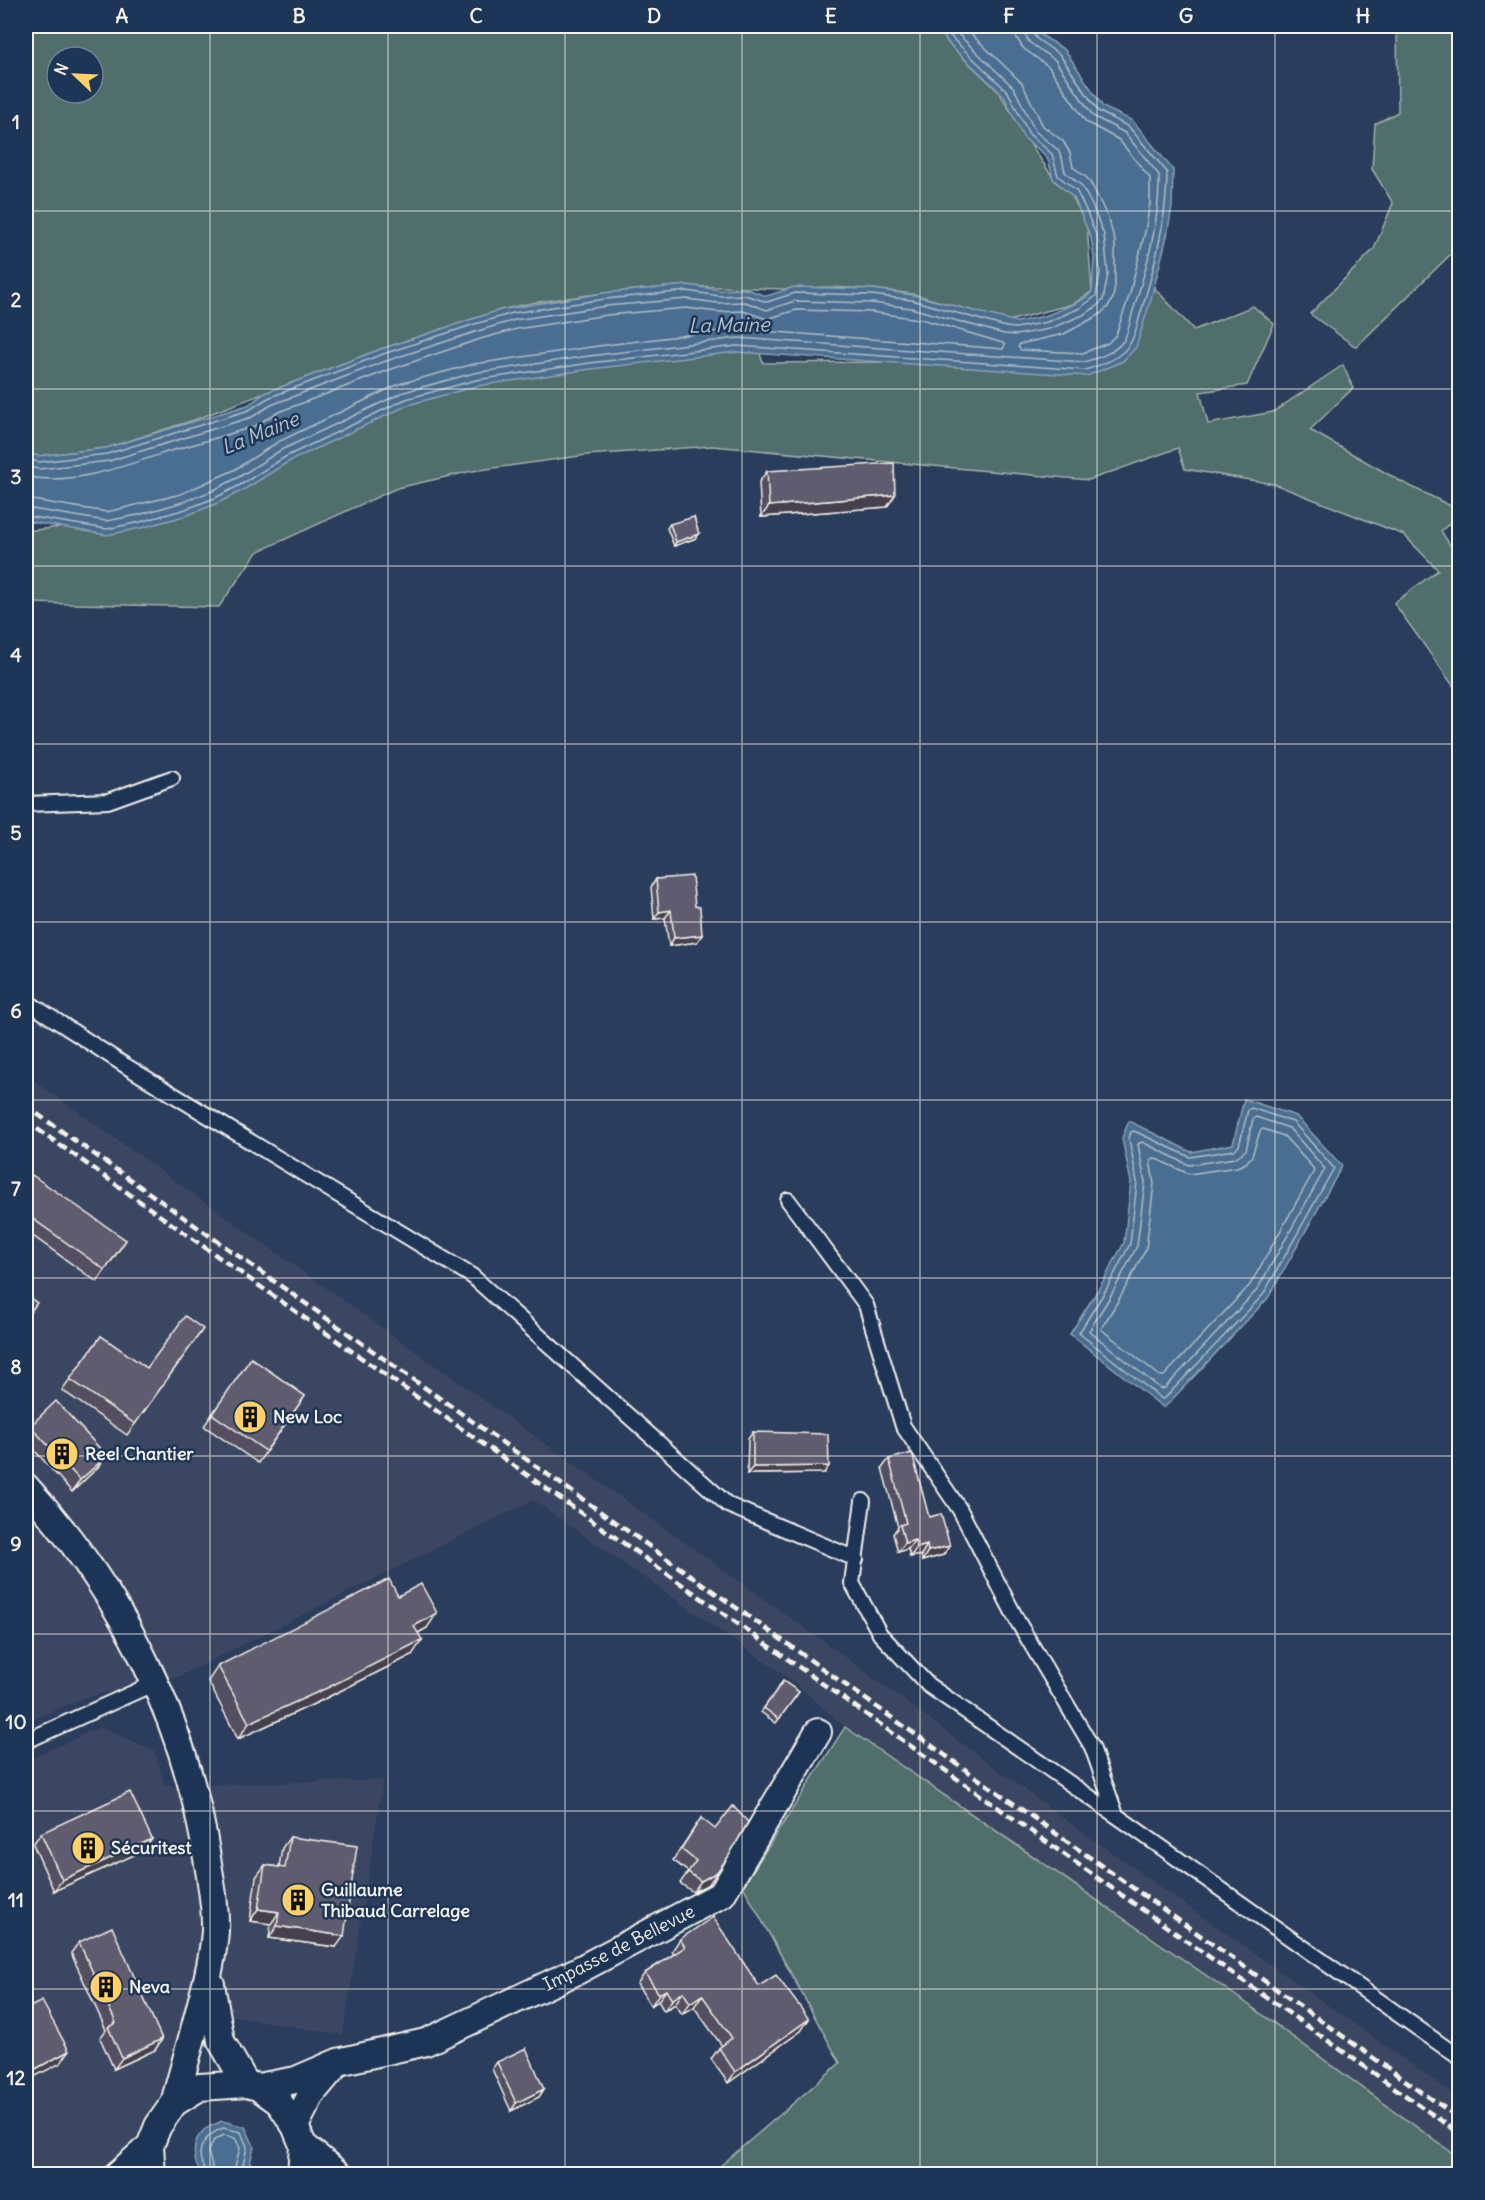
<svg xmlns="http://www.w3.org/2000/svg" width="1485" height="2200" font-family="Delius,sans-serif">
	<rect width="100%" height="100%" fill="#2b3d5c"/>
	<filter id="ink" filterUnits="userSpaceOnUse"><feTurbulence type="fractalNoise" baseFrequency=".0167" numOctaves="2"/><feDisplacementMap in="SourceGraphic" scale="12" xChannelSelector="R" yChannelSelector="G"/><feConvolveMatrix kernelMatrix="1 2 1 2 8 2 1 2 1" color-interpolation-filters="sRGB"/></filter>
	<g filter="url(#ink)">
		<path fill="#3b4662" d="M 26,1075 L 822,1640 L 1074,1826 L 1459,2098 L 1459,2158 L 1242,2000 L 845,1727 L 794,1682 L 533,1500 L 180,1676 L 83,1698 L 26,1723 Z
			M 100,1727 L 155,1751 L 165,1786 L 383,1780 L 343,2035 L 187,2008 L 176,2063 L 130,2150 L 137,2174 L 26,2174 L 26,1761 Z"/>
		<path fill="#506e6c" stroke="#a2b0aa" stroke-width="1.5" fill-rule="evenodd" d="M 26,26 L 938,26 L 949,44 L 999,92 L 1031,145 L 1056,182 L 1071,194 L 1087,226 L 1092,291 L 1073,304 L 1008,321 L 913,294 L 873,289 L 825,287 L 786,289 L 679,286 L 604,293 L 531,303 L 500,310 L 381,349 L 194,420 L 106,448 L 38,456 L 26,452 ZM 57,57 L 93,57 L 93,93 L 57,93 Z
			M 1397,26 L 1459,26 L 1459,246 L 1356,347 L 1310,314 L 1374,249 L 1393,203 L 1372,169 L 1375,124 L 1398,112 Z
			M 1146,279 L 1194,330 L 1253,306 L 1274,324 L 1247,385 L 1200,392 L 1208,424 L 1273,412 L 1343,365 L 1353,388 L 1310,430 L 1402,482 L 1459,510 L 1459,515 L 1441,531 L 1459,559 L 1459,694 L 1394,603 L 1438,570 L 1404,535 L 1274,484 L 1185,469 L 1178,448 L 1089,480 L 712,446 L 587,455 L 472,471 L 397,488 L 257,552 L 219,607 L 26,603 L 26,531 L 116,521 L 450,380 L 754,336 L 763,363 L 884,362 L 914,343 L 1085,364 Z
			M 845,1727 L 1242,2000 L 1459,2158 L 1459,2174 L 711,2174 L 840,2063 L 743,1886 Z"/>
		<path fill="#496e91" stroke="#8da2b4" stroke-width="1.5" d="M 936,26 L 1035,26 L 1041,35 L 1065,50 L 1103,107 L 1133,121 L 1173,170 L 1172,206 L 1167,236 L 1151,299 L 1136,347 L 1123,361 L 1087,376 L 737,352 L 591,369 L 477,386 L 408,405 L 288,462 L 245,489 L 218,503 L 188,515 L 141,528 L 107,535 L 26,521 L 26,453 L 38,456 L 106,448 L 248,405 L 265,393 L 381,349 L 500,310 L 604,293 L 688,285 L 720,290 L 746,289 L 767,296 L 794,287 L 873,289 L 913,295 L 1017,322 L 1045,316 L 1077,303 L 1088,296 L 1092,291 L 1094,258 L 1091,238 L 1074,198 L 1053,179 L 1049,162 L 1045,155 L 1023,137 L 1004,96 L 949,44 Z
			M 1244,1099 L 1296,1116 L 1342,1166 L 1268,1298 L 1164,1408 L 1070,1334 L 1101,1285 L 1124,1243 L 1131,1182 L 1122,1138 L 1129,1121 L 1191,1152 L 1233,1144 Z
			M 222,2121 L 245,2127 L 254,2146 L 248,2171 L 243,2174 L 202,2174 C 192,2162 191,2141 204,2130 C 209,2126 217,2124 222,2121 Z"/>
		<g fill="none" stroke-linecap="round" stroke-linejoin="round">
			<path stroke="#b0bdc5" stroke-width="1.5" d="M 963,26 L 1022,83 L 1043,126 L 1063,141 L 1070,153 L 1073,167 L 1087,178 L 1093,187 L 1108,218 L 1115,241 L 1115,286 L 1113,298 L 1107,308 L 1099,315 L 1064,334 L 1020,344 L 1018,347 L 1021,350 L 1083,353 L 1108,343 L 1116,335 L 1130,293 L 1145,232 L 1150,203 L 1150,178 L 1119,140 L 1086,122 L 1049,67 L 1023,48 L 1015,35 L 1014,26
				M 26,459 L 39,462 L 107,454 L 249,410 L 268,398 L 383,354 L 475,324 L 513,313 L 605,299 L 687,291 L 719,296 L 745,295 L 767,302 L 795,293 L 872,295 L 912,300 L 1006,327 L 1016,328 L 1047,322 L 1080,308 L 1096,296 L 1100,273 L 1097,237 L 1085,208 L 1076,190 L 1058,176 L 1052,154 L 1029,134 L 1008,92 L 954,40 L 943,26
				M 26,467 L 39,469 L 109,461 L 252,417 L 271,405 L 386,361 L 478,331 L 515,320 L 606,306 L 687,299 L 718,303 L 745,302 L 767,310 L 795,301 L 872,303 L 911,308 L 1004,334 L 1016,335 L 1049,329 L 1083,315 L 1096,307 L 1103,300 L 1108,274 L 1104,235 L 1092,205 L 1081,185 L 1065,172 L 1062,158 L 1058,150 L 1035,131 L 1014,88 L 959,35 L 952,26
				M 26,476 C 70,487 128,465 170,451 C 199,443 227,435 255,426 L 276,413 L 389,370 L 480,339 L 517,329 L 607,315 L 686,308 L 718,312 L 743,311 L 767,319 L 796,310 L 871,312 L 925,320 L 1003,343 L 1005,345 L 1003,349 L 979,347 L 736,329 L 598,346 L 474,364 L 399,384 L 278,442 L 234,470 L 181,494 L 107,512 L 26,499
				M 26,508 L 106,521 L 138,515 L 183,502 L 212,491 L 239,477 L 281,450 L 404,392 L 474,373 L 589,356 L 738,338 L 1084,362 C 1098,358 1115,353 1124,340 C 1128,333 1130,322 1132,314 C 1146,270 1160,222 1159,175 L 1125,133 L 1093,116 L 1055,60 L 1030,43 L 1024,33 L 1023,26
				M 26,516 L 107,529 L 140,522 L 186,509 L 215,498 L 242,484 L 285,457 L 406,399 L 476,380 L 590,363 L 737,346 L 1085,370 C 1101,365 1123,358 1131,342 C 1136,333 1138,321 1141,312 C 1155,267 1167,219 1167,172 L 1129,127 L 1098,111 L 1060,55 L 1037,39 L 1031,30 L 1030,26
				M 1251,1108 L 1293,1122 L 1334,1168 L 1263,1295 L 1165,1398 L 1162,1399 L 1079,1333 L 1107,1288 L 1130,1244 L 1137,1182 L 1129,1138 L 1131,1132 L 1134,1131 L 1190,1157 L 1234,1150 L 1239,1146 L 1248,1110 Z
				M 1256,1117 L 1289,1128 L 1325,1169 L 1257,1290 L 1165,1388 L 1161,1389 L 1089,1331 L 1113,1292 L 1137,1246 L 1145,1182 L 1138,1144 L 1142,1142 L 1189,1165 L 1235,1158 L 1246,1150 L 1253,1119 Z
				M 1263,1129 L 1284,1136 L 1313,1168 L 1314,1171 L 1250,1285 L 1164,1376 L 1160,1376 L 1101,1329 L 1121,1296 L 1146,1249 L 1154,1184 L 1150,1160 L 1154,1158 L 1189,1174 L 1237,1167 L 1246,1163 L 1252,1156 L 1260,1131 Z
				M 207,2174 C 206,2171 204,2169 203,2166 C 194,2147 208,2134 223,2128 L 241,2132 L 247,2147 L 241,2174
				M 214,2174 L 208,2151 L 214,2140 L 224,2135 L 235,2138 L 240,2148 L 233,2174"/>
			<g stroke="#f4f1e8" stroke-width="18">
				<path id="lane" d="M 26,804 L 108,801 L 172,778
					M 26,1001 L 126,1066 L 472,1276 L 728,1505 L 856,1559
					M 788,1200 L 866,1305 L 903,1426 L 960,1510 L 1018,1622 L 1092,1747 L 1116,1815
					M 863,1501 L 852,1583 L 880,1634 L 928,1685 L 1127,1823 L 1460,2058
					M 26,1741 L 155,1683"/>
			</g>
			<g stroke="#f4f1e8" stroke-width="30">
				<path id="street" d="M 26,1487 C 120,1590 186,1720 207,1858 C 211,1882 216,1907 215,1931 C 213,1957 207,1982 200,2007 C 192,2039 183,2071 174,2103
					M 211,1984 L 221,2041 L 246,2084
					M 258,2087 L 296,2080 L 338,2062 L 426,2042 L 577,1971 L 722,1894 L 818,1732
					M 295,2126 L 312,2093 L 334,2067
					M 303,2145 L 338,2174
					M 118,2174 L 150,2146
					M 152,2174 L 150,2146 L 158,2126 L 174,2103 L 200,2087 L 246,2084 L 258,2087 L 279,2102 L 295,2126 L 303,2145 L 301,2174"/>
			</g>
			<use href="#lane" stroke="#1d3557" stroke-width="14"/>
			<use href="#street" stroke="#1d3557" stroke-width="26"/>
			<path stroke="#f4f1e8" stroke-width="4.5" stroke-dasharray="9 4.5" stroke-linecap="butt" d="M 26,1106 L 1460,2119
				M 26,1121 L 1460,2134"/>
		</g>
		<path fill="#534f60" stroke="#f4f1e8" stroke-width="1.5" d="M 767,471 L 887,507 L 761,517 L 759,482 Z
			M 670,524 L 699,534 L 696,538 L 674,546 L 667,528 Z
			M 656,879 L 697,942 L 669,946 L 665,918 L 654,919 L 651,887 Z
			M 26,1184 L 126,1240 L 97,1282 L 26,1231 Z
			M 203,1329 L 127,1435 L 62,1390 L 101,1336 L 147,1368 Z
			M 251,1358 L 305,1396 L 258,1463 L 204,1426 Z
			M 30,1426 L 107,1456 L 98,1467 L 72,1492 L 26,1441 L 26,1432 Z
			M 753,1432 L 824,1473 L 747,1474 L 748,1439 Z
			M 889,1459 L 929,1517 L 943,1555 L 922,1561 L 921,1555 L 910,1557 L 908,1549 L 898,1552 L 893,1534 L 898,1527 L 882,1468 Z
			M 398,1596 L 427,1628 L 418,1633 L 412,1655 L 316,1703 L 238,1739 L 208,1681 L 218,1666 Z
			M 783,1681 L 799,1692 L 776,1723 L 761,1712 Z
			M 701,1818 L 709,1884 L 693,1892 L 680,1883 L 688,1872 L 673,1860 Z
			M 41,1833 L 152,1839 L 143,1851 L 54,1891 L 33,1844 Z
			M 290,1837 L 336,1947 L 269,1938 L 271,1924 L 250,1921 L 256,1877 L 265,1865 L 279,1867 L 282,1848 Z
			M 680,1939 L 759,1986 L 801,2031 L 728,2083 L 711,2059 L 719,2048 L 722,2046 L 694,2007 L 682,2014 L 675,2004 L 664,2011 L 658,2001 L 651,2006 L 637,1984 L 645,1973 L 674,1954 L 672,1951 Z
			M 79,1942 L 162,2039 L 155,2050 L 114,2069 L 100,2038 L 106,2030 L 71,1953 Z
			M 497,2062 L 544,2089 L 539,2097 L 511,2111 L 492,2069 Z"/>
		<path fill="#44404e" stroke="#f4f1e8" stroke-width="1.5" d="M 895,495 L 887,507 L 761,517 L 769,506 Z
			M 699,534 L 696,538 L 674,546 L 676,542 Z
			M 671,910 L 665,918 L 654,919 L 659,912 Z
			M 702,935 L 697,942 L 669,946 L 674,938 Z
			M 107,1456 L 98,1467 L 72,1492 L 80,1480 Z
			M 829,1466 L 824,1473 L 747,1474 L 753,1467 Z
			M 915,1540 L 908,1549 L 898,1552 L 905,1543 Z
			M 927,1545 L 921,1555 L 910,1557 L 917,1548 Z
			M 950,1546 L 943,1555 L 922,1561 L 928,1551 Z
			M 437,1613 L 427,1628 L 403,1641 L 414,1626 Z
			M 422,1640 L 412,1655 L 316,1703 L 238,1739 L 249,1723 Z
			M 152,1839 L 143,1851 L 54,1891 L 62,1880 Z
			M 717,1872 L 709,1884 L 693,1892 L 701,1881 Z
			M 258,1909 L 279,1912 L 271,1924 L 250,1921 Z
			M 277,1926 L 344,1936 L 336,1947 L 269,1938 Z
			M 666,1990 L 658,2001 L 651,2006 L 659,1994 Z
			M 683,1992 L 675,2004 L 664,2011 L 672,2000 Z
			M 702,1995 L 694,2007 L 682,2014 L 690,2003 Z
			M 809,2019 L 801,2031 L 728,2083 L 735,2072 Z
			M 162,2039 L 155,2050 L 114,2069 L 122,2058 Z
			M 69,2051 L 61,2063 L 26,2081 L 26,2074 Z
			M 544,2089 L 539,2097 L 511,2111 L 516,2103 Z"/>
		<path fill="#615c70" stroke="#f4f1e8" stroke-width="1.5" d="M 894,463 L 895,495 L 769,506 L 767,471 Z
			M 694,517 L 699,534 L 676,542 L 670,524 Z
			M 692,876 L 695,906 L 700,907 L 702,935 L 674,938 L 671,910 L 659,912 L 656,879 Z
			M 32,1175 L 126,1240 L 105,1270 L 26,1214 L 26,1184 Z
			M 26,1295 L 37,1303 L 26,1318 Z
			M 185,1316 L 203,1329 L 135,1424 L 70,1379 L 101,1336 L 147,1368 Z
			M 251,1358 L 305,1396 L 266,1451 L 212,1414 Z
			M 56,1401 L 107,1456 L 80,1480 L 30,1426 Z
			M 753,1432 L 828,1434 L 829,1466 L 753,1467 Z
			M 912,1453 L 929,1517 L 941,1514 L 950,1546 L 928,1551 L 927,1545 L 917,1548 L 915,1540 L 905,1543 L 900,1525 L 906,1523 L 889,1459 Z
			M 389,1579 L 398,1596 L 421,1584 L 437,1613 L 414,1626 L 422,1640 L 327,1688 L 249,1723 L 218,1666 Z
			M 783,1681 L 799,1692 L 779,1719 L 764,1708 Z
			M 130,1792 L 152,1839 L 62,1880 L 41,1833 Z
			M 733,1806 L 748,1822 L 728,1857 L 717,1872 L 701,1881 L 688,1872 L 696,1861 L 681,1849 L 701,1818 L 715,1829 Z
			M 290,1837 L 357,1846 L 344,1936 L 277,1926 L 279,1912 L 258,1909 L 265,1865 L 285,1868 Z
			M 713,1917 L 759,1986 L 776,1975 L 809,2019 L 735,2072 L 719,2048 L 732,2038 L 702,1995 L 690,2003 L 683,1992 L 672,2000 L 666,1990 L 659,1994 L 645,1973 L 685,1947 L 680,1939 Z
			M 112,1927 L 162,2039 L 122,2058 L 108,2027 L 116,2023 L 79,1942 Z
			M 42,2001 L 69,2051 L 26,2074 L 26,2009 Z
			M 526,2048 L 544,2089 L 516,2103 L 497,2062 Z"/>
	</g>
	<path fill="none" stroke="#f4f1e8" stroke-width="1.5" stroke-opacity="0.55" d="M 210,26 L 210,2174M 388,26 L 388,2174M 565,26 L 565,2174M 742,26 L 742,2174M 920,26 L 920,2174M 1097,26 L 1097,2174M 1275,26 L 1275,2174M 26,211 L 1460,211M 26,389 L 1460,389M 26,566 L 1460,566M 26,744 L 1460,744M 26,922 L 1460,922M 26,1100 L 1460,1100M 26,1278 L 1460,1278M 26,1456 L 1460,1456M 26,1634 L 1460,1634M 26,1811 L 1460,1811M 26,1989 L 1460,1989"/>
	<defs>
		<g id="building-disc" transform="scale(1.725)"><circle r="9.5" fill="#ffd166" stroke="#1d3557"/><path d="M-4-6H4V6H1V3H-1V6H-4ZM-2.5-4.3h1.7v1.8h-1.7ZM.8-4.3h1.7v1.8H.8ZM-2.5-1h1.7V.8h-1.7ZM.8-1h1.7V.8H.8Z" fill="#111"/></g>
	</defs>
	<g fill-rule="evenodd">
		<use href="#building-disc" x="250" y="1417"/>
		<use href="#building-disc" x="62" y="1454"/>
		<use href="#building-disc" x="88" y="1848"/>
		<use href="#building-disc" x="298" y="1900"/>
		<use href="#building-disc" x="106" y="1987"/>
	</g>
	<g text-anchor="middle" stroke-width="5" stroke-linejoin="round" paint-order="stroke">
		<g font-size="18" font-weight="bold" fill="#f4f1e8" stroke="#1d3557" text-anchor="start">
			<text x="273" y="1423">New Loc</text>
			<text x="85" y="1460">Reel Chantier</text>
			<text x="111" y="1854">Sécuritest</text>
			<text x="321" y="1896">Guillaume<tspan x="321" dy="21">Thibaud Carrelage</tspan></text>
			<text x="129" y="1993">Neva</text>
		</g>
		<g font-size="18" fill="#f4f1e8" stroke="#1d3557">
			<text transform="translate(619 1948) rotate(-27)" y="6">Impasse de Bellevue</text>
		</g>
		<g font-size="20" font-style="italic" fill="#b8c3ca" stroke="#1d3557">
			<text transform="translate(729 325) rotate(-1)" y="7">La Maine</text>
			<text transform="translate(260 433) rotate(-22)" y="7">La Maine</text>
		</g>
	</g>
	<rect width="1485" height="2200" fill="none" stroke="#1d3557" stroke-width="66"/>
	<g transform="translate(75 75) rotate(293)"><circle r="28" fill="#1d3557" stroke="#738091" stroke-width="1.5"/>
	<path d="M0-4.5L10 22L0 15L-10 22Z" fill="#ffd166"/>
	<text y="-9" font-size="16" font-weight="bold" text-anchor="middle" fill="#f4f1e8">N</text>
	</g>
	<rect x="33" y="33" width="1419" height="2134" fill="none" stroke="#f4f1e8" stroke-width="2"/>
	<g font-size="20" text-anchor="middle" font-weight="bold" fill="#f4f1e8">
		<text x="122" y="23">A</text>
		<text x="299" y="23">B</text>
		<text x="476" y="23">C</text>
		<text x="654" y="23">D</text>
		<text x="831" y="23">E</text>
		<text x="1009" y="23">F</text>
		<text x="1186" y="23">G</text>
		<text x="1363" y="23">H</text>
		<text x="16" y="129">1</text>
		<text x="16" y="307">2</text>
		<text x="16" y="484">3</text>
		<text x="16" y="662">4</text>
		<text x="16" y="840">5</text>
		<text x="16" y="1018">6</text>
		<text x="16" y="1196">7</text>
		<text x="16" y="1374">8</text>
		<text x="16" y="1551">9</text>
		<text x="16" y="1729">10</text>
		<text x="16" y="1907">11</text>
		<text x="16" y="2085">12</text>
	</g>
</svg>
